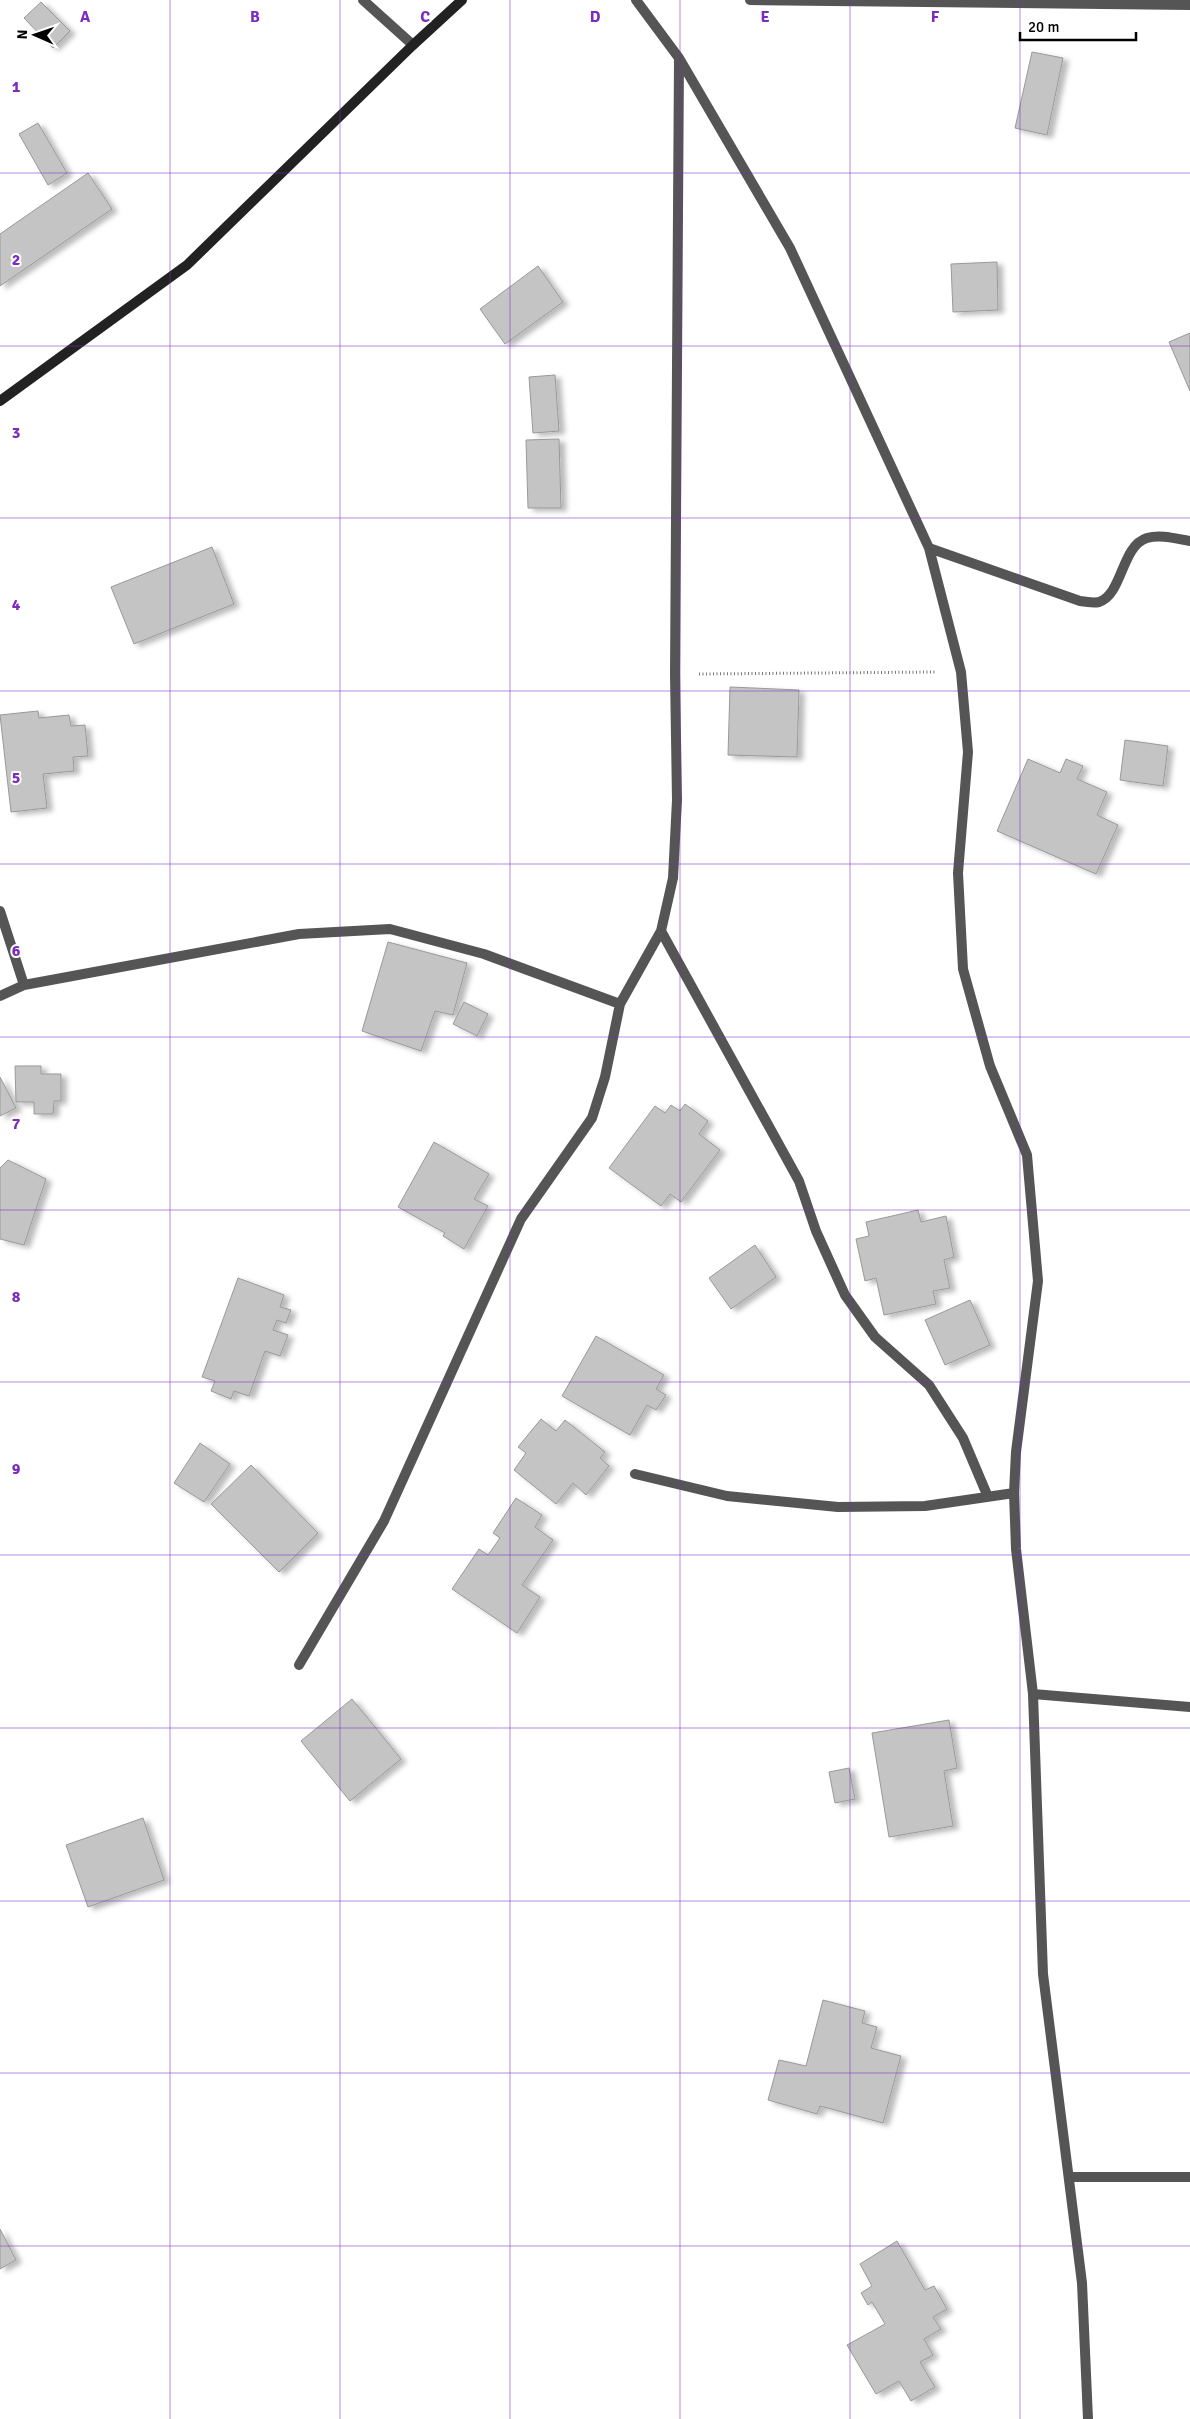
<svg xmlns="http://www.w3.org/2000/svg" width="1190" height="2419" font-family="Signika,sans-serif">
	<defs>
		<filter id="shadow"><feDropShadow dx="5.5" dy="3" stdDeviation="2.5" flood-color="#0004"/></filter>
	</defs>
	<rect width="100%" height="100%" fill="#fff"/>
	<path fill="#c4c4c4" stroke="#999" filter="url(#shadow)" d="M 41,2 L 70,31 L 53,48 L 24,18 Z
		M 1032,52 L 1063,58 L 1047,135 L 1015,128 Z
		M 38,123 L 67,173 L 48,185 L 19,134 Z
		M 88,173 L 112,209 L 0,286 L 0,234 Z
		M 997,262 L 998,310 L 953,312 L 951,264 Z
		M 538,266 L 563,302 L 505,344 L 480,309 Z
		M 1190,333 L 1190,391 L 1169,342 Z
		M 555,375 L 559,431 L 533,433 L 529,377 Z
		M 559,439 L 561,508 L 528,508 L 526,440 Z
		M 212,547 L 234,604 L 134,644 L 111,587 Z
		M 730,687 L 799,690 L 797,757 L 728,755 Z
		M 38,711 L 39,718 L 69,715 L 71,726 L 85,725 L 88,756 L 73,757 L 74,771 L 43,774 L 47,808 L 11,812 L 0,715 Z
		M 1125,740 L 1168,746 L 1163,786 L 1120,780 Z
		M 1028,759 L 1060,773 L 1066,759 L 1083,766 L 1077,779 L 1107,792 L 1097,815 L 1118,825 L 1096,874 L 997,831 Z
		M 388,942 L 467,963 L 453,1015 L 435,1011 L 421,1051 L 362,1031 Z
		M 464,1002 L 488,1014 L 477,1036 L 453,1024 Z
		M 15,1066 L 41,1066 L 41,1074 L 61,1074 L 61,1101 L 54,1101 L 53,1114 L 34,1114 L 34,1102 L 16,1102 Z
		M 0,1077 L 16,1108 L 0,1116 Z
		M 685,1104 L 708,1121 L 699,1134 L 720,1150 L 681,1202 L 670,1194 L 661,1206 L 609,1168 L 655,1106 L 665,1113 L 671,1105 L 680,1111 Z
		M 434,1142 L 489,1174 L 474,1199 L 488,1206 L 464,1249 L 443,1236 L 445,1233 L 398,1207 Z
		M 8,1160 L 46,1179 L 24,1245 L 0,1239 L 0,1168 Z
		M 918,1210 L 921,1222 L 946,1216 L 954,1257 L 944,1260 L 950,1288 L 933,1291 L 936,1304 L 884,1315 L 876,1278 L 865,1281 L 856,1239 L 869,1236 L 866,1222 Z
		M 755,1245 L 776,1277 L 731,1309 L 709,1278 Z
		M 238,1278 L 284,1295 L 280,1307 L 291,1310 L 286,1323 L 277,1320 L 273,1330 L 288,1335 L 280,1356 L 265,1351 L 249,1396 L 234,1391 L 231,1399 L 211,1391 L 215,1381 L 202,1377 Z
		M 970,1300 L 990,1345 L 945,1365 L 925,1320 Z
		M 596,1336 L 664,1375 L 656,1389 L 666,1395 L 656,1410 L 647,1405 L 630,1435 L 562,1396 Z
		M 541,1419 L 556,1431 L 565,1420 L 605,1452 L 600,1458 L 609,1466 L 586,1495 L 573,1483 L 556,1504 L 514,1470 L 526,1453 L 518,1447 Z
		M 200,1443 L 230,1464 L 204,1502 L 174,1483 Z
		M 251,1465 L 318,1533 L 279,1572 L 211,1504 Z
		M 516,1498 L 542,1515 L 535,1527 L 553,1540 L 522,1585 L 540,1597 L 517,1633 L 452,1589 L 479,1549 L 488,1555 L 500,1538 L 493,1533 Z
		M 352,1699 L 401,1759 L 350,1801 L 301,1741 Z
		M 949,1720 L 957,1768 L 944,1771 L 953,1826 L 889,1837 L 872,1733 Z
		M 849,1768 L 855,1799 L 835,1803 L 829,1772 Z
		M 143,1818 L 164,1880 L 88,1907 L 66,1845 Z
		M 823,2000 L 865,2011 L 862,2023 L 877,2027 L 871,2048 L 901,2056 L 883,2123 L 820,2106 L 817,2114 L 768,2100 L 779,2060 L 806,2066 Z
		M 0,2229 L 16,2260 L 0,2269 Z
		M 897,2241 L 925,2290 L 934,2286 L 947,2309 L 933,2317 L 941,2329 L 924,2339 L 933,2355 L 920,2362 L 935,2387 L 911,2401 L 899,2381 L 876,2394 L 847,2345 L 885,2324 L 872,2302 L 868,2305 L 861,2293 L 872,2286 L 860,2264 Z"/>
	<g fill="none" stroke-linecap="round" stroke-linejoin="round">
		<path stroke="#777" stroke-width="3" stroke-dasharray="1 2.5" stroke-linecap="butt" d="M 699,674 L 935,672"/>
		<path stroke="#555" stroke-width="10" d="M 363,0 L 413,45
			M 636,0 L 679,58 L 790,248 L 929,548 L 961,672 L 968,752 L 958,873 L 963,969 L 990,1066 L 1027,1155 L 1038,1281 L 1016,1452 L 1014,1493 L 1016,1549 L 1033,1694 L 1043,1974 L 1082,2283 L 1088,2419
			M 750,0 L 1190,5
			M 929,548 L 1080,601 C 1086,602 1094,603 1099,602 C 1123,594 1121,546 1147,538 C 1161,534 1177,539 1190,541
			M 0,911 L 24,985
			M 661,931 L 799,1181 L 816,1231 L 845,1295 L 875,1337 L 929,1385 L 963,1438 L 988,1497
			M 0,996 L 24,985 L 299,934 L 390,929 L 484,954 L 620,1004
			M 635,1474 L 727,1496 L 838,1507 L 925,1506 L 1014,1493
			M 299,1665 L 384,1521 L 521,1219 L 592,1118 L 605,1077 L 620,1004 L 661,931 L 673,878 L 677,800 L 675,674 L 679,59
			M 1033,1694 L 1190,1707
			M 1069,2177 L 1190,2177"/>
		<path stroke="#222" stroke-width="10" d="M 0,401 L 187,265 L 413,45 L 462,0"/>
	</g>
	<path fill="none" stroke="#7b2cbf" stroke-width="1" stroke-opacity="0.55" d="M 170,0 L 170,2419M 340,0 L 340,2419M 510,0 L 510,2419M 680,0 L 680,2419M 850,0 L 850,2419M 1020,0 L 1020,2419M 0,173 L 1190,173M 0,346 L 1190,346M 0,518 L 1190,518M 0,691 L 1190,691M 0,864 L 1190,864M 0,1037 L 1190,1037M 0,1210 L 1190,1210M 0,1382 L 1190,1382M 0,1555 L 1190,1555M 0,1728 L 1190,1728M 0,1901 L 1190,1901M 0,2073 L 1190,2073M 0,2246 L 1190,2246"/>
	<g font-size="16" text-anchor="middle" font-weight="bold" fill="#7b2cbf" stroke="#fff" stroke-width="4" stroke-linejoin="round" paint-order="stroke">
		<text x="85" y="22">A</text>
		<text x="255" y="22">B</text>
		<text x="425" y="22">C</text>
		<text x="595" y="22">D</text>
		<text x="765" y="22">E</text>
		<text x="935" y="22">F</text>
		<text x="16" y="92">1</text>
		<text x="16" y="265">2</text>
		<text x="16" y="438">3</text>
		<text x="16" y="610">4</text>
		<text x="16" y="783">5</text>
		<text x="16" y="956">6</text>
		<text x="16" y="1129">7</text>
		<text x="16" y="1302">8</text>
		<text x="16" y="1474">9</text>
	</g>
	<g transform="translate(35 35) rotate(272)" stroke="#ffffff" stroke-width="4" paint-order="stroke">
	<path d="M0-4L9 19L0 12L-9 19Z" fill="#000000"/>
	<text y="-8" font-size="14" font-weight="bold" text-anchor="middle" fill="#000000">N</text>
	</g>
	<path d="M1020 32v8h116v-8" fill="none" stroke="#000000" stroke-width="2.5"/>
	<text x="1028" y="32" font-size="15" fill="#000000" stroke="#ffffff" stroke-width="4" paint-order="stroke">20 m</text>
</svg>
